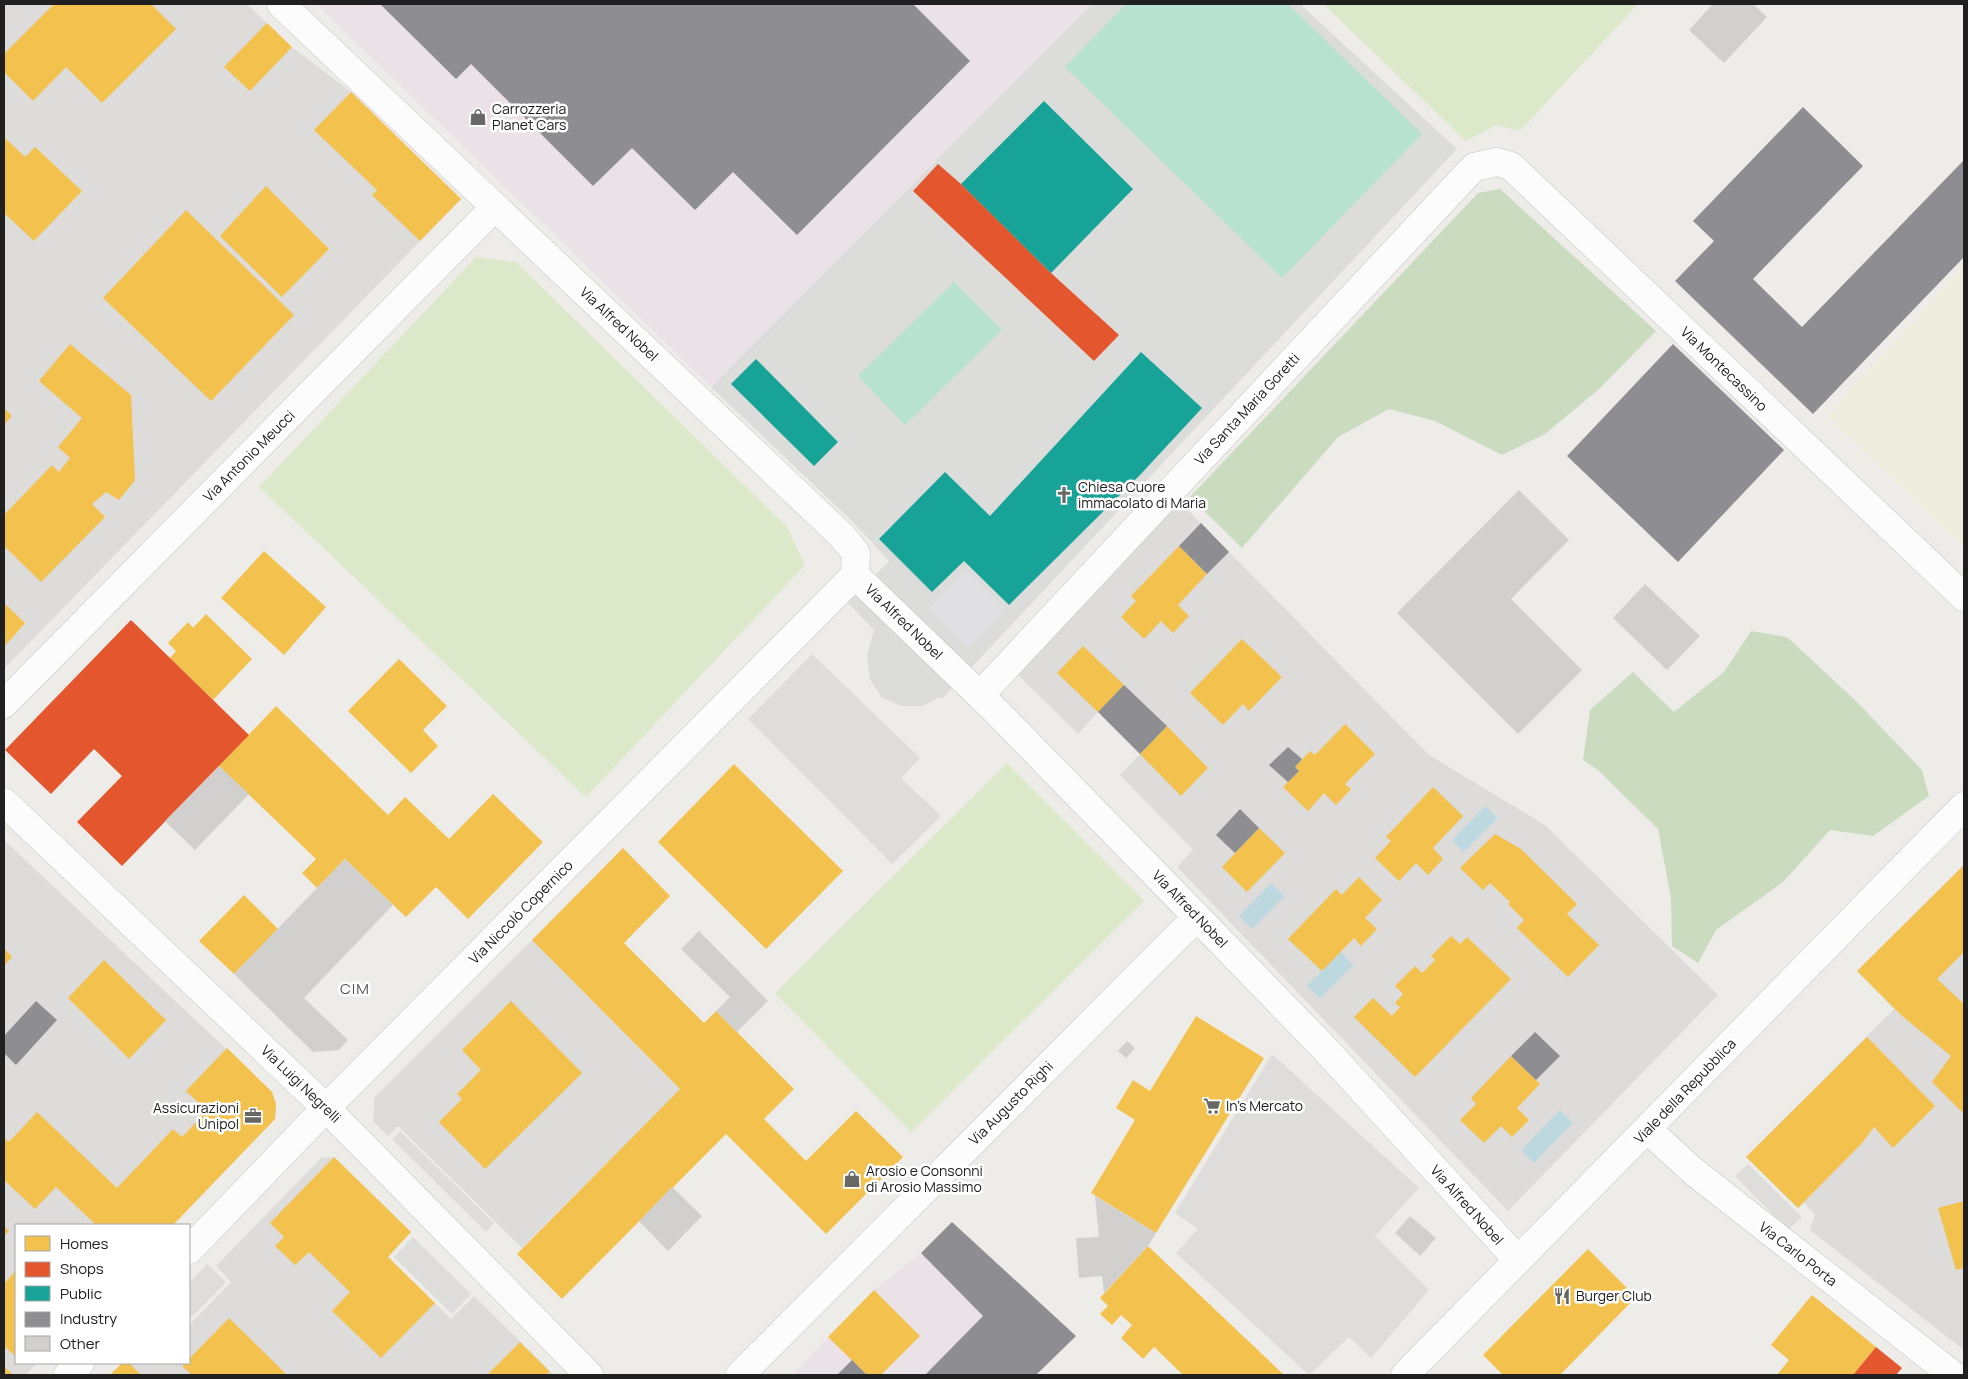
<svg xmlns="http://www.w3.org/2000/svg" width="1968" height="1379" font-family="Manrope,sans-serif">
	<rect width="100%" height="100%" fill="#eeece9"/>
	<path fill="#dddcda" d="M 4,4 L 247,4 L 292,47 L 351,92 L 461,199 L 4,669 Z
		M 1180,502 L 1429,755 L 1545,825 L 1718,995 L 1508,1211 L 1177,867 L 1193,850 L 1120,775 L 1140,754 L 1098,712 L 1078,734 L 1017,674 Z
		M 4,840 L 272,1092 L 276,1104 L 275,1119 L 173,1225 L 16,1225 L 16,1363 L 37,1363 L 25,1375 L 4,1375 Z
		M 1964,865 L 1964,1350 L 1810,1230 L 1815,1214 L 1804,1203 L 1798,1208 L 1746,1157 L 1894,1009 L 1857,971 Z
		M 532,940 L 680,1089 L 522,1248 L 398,1126 L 388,1136 L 373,1121 L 374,1098 Z
		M 334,1157 L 411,1232 L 388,1257 L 451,1319 L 474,1296 L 554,1375 L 110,1375 L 122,1363 L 189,1363 L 189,1325 L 231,1282 L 216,1266 L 321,1158 Z"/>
	<path fill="#ebe2e7" d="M 316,4 L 1092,4 L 711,387 Z
		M 952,1222 L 1076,1336 L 1036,1375 L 792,1375 L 874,1290 L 921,1253 Z"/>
	<path fill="#dcdcda" d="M 1092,4 L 1300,4 L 1457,149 L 942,699 L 939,697 L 923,706 L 901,706 L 881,697 L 870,679 L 867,655 L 874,630 L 848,603 L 889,561 L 851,520 L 711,387 Z"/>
	<path fill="#ededdd" d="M 1964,265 L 1964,548 L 1827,416 Z"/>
	<path fill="#dbe9ca" d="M 1323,4 L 1638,4 L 1520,131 L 1496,125 L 1466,141 Z
		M 476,257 L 516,262 L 787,527 L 805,565 L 586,797 L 259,487 Z
		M 1007,763 L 1144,901 L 911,1132 L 775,993 Z"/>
	<path fill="#cadbc0" d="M 1500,189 L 1656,331 L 1599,389 L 1545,434 L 1502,455 L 1435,421 L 1389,409 L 1338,437 L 1242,548 L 1190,497 L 1478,193 Z
		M 1751,631 L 1787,637 L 1857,702 L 1922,770 L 1929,796 L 1873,836 L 1830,830 L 1783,882 L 1716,930 L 1698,963 L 1672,946 L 1671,898 L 1658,829 L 1598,770 L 1583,760 L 1590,710 L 1633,672 L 1674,712 L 1724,672 Z"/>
	<path fill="#b7e2d0" d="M 1126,4 L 1288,4 L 1422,134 L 1282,278 L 1065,67 Z
		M 954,282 L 1002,330 L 905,425 L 858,376 Z"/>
	<path fill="#dedddc" d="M 812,654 L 920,758 L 901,778 L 941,816 L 892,864 L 748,719 Z
		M 1272,1054 L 1419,1188 L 1375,1236 L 1429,1290 L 1371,1358 L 1349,1337 L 1309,1375 L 1176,1253 L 1198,1229 L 1175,1213 Z
		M 400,1131 L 494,1223 L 486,1232 L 392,1139 Z
		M 1748,1164 L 1802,1217 L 1788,1230 L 1735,1176 Z
		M 413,1237 L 471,1294 L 452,1314 L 394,1257 Z
		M 207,1264 L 226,1282 L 189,1320 L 189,1283 Z"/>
	<path fill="#e0dfe3" d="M 966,570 L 1005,609 L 968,648 L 928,609 Z"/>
	<path fill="#bed8df" d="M 1485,806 L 1498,818 L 1463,852 L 1452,840 Z
		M 1271,883 L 1285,896 L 1252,929 L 1239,916 Z
		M 1341,952 L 1353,965 L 1320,998 L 1307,986 Z
		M 1560,1110 L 1573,1123 L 1534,1163 L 1521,1150 Z"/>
	<path fill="#f2c14e" d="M 54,4 L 151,4 L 176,29 L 102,103 L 66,67 L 33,101 L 4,72 L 4,54 Z
		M 267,23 L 292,47 L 250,91 L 224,67 Z
		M 351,92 L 461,199 L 420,241 L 372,195 L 377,190 L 314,130 Z
		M 4,137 L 25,157 L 35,147 L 82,191 L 34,241 L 4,213 Z
		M 266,186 L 329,249 L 282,297 L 220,236 Z
		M 186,210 L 294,315 L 211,401 L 103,298 Z
		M 70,344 L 131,395 L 135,480 L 119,500 L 106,492 L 92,504 L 105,517 L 41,582 L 4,546 L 4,515 L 52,465 L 59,472 L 70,458 L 58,447 L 82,418 L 39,381 Z
		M 4,408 L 12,416 L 4,425 Z
		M 1179,546 L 1207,574 L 1178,605 L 1189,616 L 1173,633 L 1161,621 L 1144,639 L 1121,617 L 1136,601 L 1131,596 Z
		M 264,551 L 326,607 L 284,655 L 221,598 Z
		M 4,603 L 25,623 L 4,647 Z
		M 206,614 L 252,659 L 213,700 L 170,658 L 176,651 L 168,643 L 188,622 L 193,628 Z
		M 1242,639 L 1282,677 L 1249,711 L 1243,704 L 1223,725 L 1190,693 Z
		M 1083,646 L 1124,685 L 1098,712 L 1057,673 Z
		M 399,659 L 447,706 L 423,730 L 438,746 L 411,773 L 348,711 Z
		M 276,706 L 388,815 L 405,797 L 449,839 L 493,794 L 543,842 L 468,919 L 436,887 L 406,917 L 345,859 L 317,888 L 302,873 L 316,859 L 219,766 Z
		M 1345,724 L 1375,754 L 1345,784 L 1351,789 L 1336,805 L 1324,793 L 1308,811 L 1283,787 L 1299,771 L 1295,767 L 1310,751 L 1315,755 Z
		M 1167,726 L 1208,768 L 1181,796 L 1140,754 Z
		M 734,764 L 843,871 L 766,949 L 658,842 Z
		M 1433,787 L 1463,816 L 1433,848 L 1443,859 L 1428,875 L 1416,863 L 1399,881 L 1375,858 L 1391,841 L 1386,837 Z
		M 1259,828 L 1285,853 L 1247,892 L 1222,867 Z
		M 1495,834 L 1521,849 L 1577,904 L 1567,914 L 1599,945 L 1568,977 L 1517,928 L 1524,920 L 1508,904 L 1510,902 L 1490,883 L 1483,890 L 1460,868 Z
		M 623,848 L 670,896 L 624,943 L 704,1023 L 716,1011 L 794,1089 L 764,1119 L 806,1161 L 856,1111 L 903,1157 L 826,1234 L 726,1134 L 562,1299 L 517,1254 L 680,1089 L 532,940 Z
		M 1964,865 L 1964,952 L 1937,979 L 1964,1004 L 1964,1114 L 1932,1082 L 1951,1056 L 1901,1015 L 1857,971 Z
		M 1359,877 L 1382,900 L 1365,918 L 1377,929 L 1361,946 L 1354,938 L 1322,971 L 1288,939 L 1336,889 L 1342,895 Z
		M 244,895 L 278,929 L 234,974 L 199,941 Z
		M 1451,936 L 1460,944 L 1467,937 L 1511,979 L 1415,1077 L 1354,1017 L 1373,998 L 1392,1016 L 1400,1007 L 1395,1003 L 1403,994 L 1395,986 L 1415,966 L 1422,973 L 1435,960 L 1431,956 Z
		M 4,948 L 12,957 L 4,966 Z
		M 104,960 L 166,1020 L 129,1059 L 68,998 Z
		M 511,1001 L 582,1073 L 485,1169 L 439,1122 L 462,1099 L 457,1094 L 481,1070 L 462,1050 Z
		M 1196,1016 L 1264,1058 L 1156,1233 L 1091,1193 L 1135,1120 L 1116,1108 L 1133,1080 L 1150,1091 Z
		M 1867,1037 L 1935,1106 L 1893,1148 L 1874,1127 L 1863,1142 L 1798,1208 L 1746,1157 Z
		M 227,1048 L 272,1092 L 276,1104 L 275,1119 L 173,1225 L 96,1225 L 56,1187 L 35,1209 L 4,1180 L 4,1137 L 9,1142 L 37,1112 L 117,1188 L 173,1129 L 182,1137 L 207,1111 L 186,1091 Z
		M 1511,1056 L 1540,1084 L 1517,1108 L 1529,1120 L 1512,1137 L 1501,1126 L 1484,1143 L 1460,1120 L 1476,1104 L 1471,1098 Z
		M 334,1157 L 411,1232 L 388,1257 L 435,1303 L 381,1358 L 332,1311 L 350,1292 L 309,1252 L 295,1265 L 275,1246 L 284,1237 L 270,1223 Z
		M 1964,1201 L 1964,1268 L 1956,1270 L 1938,1208 Z
		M 4,1226 L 9,1231 L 4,1236 Z
		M 1148,1246 L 1284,1375 L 1183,1375 L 1154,1347 L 1143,1359 L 1121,1338 L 1132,1325 L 1121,1315 L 1112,1325 L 1100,1314 L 1108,1306 L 1100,1298 Z
		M 1588,1249 L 1636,1297 L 1560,1375 L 1503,1375 L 1483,1355 Z
		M 16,1270 L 16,1357 L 4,1346 L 4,1280 L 6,1282 Z
		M 874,1290 L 920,1336 L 881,1375 L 867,1375 L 828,1337 Z
		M 1812,1295 L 1876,1347 L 1853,1375 L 1777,1375 L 1789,1360 L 1771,1345 Z
		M 229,1318 L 287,1375 L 192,1375 L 182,1366 L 185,1363 L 189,1363 L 189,1359 Z
		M 520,1342 L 550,1372 L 546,1375 L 487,1375 Z
		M 122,1363 L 129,1363 L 141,1375 L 110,1375 Z
		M 4,1366 L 13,1375 L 4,1375 Z"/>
	<path fill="#e4572e" d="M 938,164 L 961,184 L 1051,273 L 1119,335 L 1094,361 L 913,191 Z
		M 131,620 L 249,735 L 122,866 L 77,822 L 122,776 L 94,749 L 51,794 L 5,750 Z
		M 1876,1347 L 1902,1368 L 1896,1375 L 1853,1375 Z"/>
	<path fill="#17a398" d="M 1044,101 L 1133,189 L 1051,273 L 961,184 Z
		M 1141,352 L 1202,408 L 1140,475 L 1009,605 L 964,561 L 932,592 L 879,539 L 945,472 L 990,516 Z
		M 756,359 L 838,442 L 814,466 L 731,384 Z"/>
	<path fill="#8d8d92" d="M 380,4 L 913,4 L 970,61 L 797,235 L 733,172 L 695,210 L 632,148 L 593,186 L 471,64 L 456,79 Z
		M 1803,107 L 1863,166 L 1753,279 L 1802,327 L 1964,160 L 1964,257 L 1813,414 L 1675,281 L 1714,241 L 1693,221 Z
		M 1673,344 L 1784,450 L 1678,562 L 1567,456 Z
		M 1201,523 L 1229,552 L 1207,574 L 1179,546 Z
		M 1124,685 L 1167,726 L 1140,754 L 1098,712 Z
		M 1288,747 L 1302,759 L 1295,767 L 1299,771 L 1288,782 L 1269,765 Z
		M 1240,809 L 1259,828 L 1235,853 L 1216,835 Z
		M 36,1001 L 57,1020 L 16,1065 L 4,1053 L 4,1036 Z
		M 1535,1032 L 1560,1056 L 1536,1080 L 1511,1056 Z
		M 952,1222 L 1076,1336 L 1036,1375 L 925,1375 L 983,1316 L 921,1253 Z
		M 852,1360 L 867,1375 L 837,1375 Z"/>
	<path fill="#d2d0ce" d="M 1713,4 L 1753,4 L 1767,17 L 1724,63 L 1689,30 Z
		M 1519,490 L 1569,540 L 1511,599 L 1582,670 L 1518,734 L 1397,613 Z
		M 1645,584 L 1700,636 L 1667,670 L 1613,618 Z
		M 219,766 L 249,794 L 195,850 L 165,821 Z
		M 345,859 L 393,905 L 304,998 L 348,1040 L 339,1050 L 313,1052 L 234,974 Z
		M 699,931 L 768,1001 L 737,1032 L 716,1011 L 730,997 L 681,949 Z
		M 1127,1041 L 1135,1048 L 1126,1058 L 1118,1051 Z
		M 672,1187 L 702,1216 L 668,1251 L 639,1221 Z
		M 1095,1196 L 1156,1233 L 1148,1246 L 1104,1293 L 1102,1276 L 1079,1278 L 1076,1238 L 1099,1237 Z
		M 1410,1216 L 1436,1238 L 1420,1256 L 1395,1233 Z"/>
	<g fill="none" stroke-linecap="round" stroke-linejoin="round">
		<g stroke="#c5c4c3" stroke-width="29">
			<path id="minor" d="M 281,4 L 842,536 L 856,553 L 855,575
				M 855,575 L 993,708 L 1163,882 L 1326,1050 L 1518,1260
				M 980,695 L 1474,167 L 1497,162 L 1511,166 L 1964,597
				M 4,704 L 495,207
				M 4,802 L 326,1108 L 589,1375
				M 1647,1129 L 1693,1171 L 1953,1375
				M 189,1250 L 326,1108 L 855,575
				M 68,1375 L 80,1363
				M 740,1375 L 1197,917
				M 1405,1375 L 1964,806"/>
		</g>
		<use href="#minor" stroke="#fcfcfc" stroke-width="28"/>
	</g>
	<defs>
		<g id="shop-bare" transform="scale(1.35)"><path d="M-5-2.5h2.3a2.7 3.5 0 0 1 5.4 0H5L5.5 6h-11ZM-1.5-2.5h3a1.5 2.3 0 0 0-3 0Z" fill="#686766" stroke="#fff" stroke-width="2.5" paint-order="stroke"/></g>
		<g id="church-bare" transform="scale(1.35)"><path d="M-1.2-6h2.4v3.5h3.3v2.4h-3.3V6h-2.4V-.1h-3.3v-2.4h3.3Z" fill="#686766" stroke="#fff" stroke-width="2.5" paint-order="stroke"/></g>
		<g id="supermarket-bare" transform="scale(1.35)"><path d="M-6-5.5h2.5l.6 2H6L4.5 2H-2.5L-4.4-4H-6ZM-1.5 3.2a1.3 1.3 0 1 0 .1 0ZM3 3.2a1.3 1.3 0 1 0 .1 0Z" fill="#686766" stroke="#fff" stroke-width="2.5" paint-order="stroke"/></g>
		<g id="office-bare" transform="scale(1.35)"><path d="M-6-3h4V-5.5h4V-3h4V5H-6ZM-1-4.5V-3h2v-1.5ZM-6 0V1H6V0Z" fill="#686766" stroke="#fff" stroke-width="2.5" paint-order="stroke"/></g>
		<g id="restaurant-bare" transform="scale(1.35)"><path d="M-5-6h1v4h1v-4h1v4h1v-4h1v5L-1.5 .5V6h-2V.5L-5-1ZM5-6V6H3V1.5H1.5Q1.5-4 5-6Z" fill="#686766" stroke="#fff" stroke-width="2.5" paint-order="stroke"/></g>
	</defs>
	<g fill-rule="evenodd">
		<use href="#shop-bare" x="478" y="117"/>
		<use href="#church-bare" x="1064" y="495"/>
		<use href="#supermarket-bare" x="1212" y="1106"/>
		<use href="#office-bare" x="253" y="1116"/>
		<use href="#shop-bare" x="852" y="1179"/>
		<use href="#restaurant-bare" x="1562" y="1296"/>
	</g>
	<g text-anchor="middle" stroke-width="5" stroke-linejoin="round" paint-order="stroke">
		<g font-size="14" fill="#202020" stroke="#fff" text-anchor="start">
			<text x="492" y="114">Carrozzeria<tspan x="492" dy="16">Planet Cars</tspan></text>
			<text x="1078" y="492">Chiesa Cuore<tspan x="1078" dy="16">immacolato di Maria</tspan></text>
			<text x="1226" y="1111">In's Mercato</text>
			<text x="239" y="1113" text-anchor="end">Assicurazioni<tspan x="239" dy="16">Unipol</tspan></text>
			<text x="866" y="1176">Arosio e Consonni<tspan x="866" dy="16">di Arosio Massimo</tspan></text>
			<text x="1576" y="1301">Burger Club</text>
		</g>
		<g font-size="14" fill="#202020" stroke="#fff">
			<text transform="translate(619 324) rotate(43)" y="5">Via Alfred Nobel</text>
			<text transform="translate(1724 369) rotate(44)" y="5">Via Montecassino</text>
			<text transform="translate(1247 409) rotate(-47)" y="5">Via Santa Maria Goretti</text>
			<text transform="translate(249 456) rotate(-45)" y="5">Via Antonio Meucci</text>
			<text transform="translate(904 622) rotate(44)" y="5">Via Alfred Nobel</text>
			<text transform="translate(1190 909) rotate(46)" y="5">Via Alfred Nobel</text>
			<text transform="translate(521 912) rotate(-45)" y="5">Via Niccolò Copernico</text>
			<text transform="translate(301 1084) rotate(44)" y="5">Via Luigi Negrelli</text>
			<text transform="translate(1685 1091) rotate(-46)" y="5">Viale della Repubblica</text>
			<text transform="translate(1011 1103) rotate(-45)" y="5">Via Augusto Righi</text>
			<text transform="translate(1467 1205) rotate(48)" y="5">Via Alfred Nobel</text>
			<text transform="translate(1798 1254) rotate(38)" y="5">Via Carlo Porta</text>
		</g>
		<g font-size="15" letter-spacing="1" fill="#535353" stroke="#fff">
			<text x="355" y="994">CIM</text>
		</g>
	</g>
	<rect width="1968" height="1379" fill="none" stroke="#202020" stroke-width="10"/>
	<rect x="15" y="1224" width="175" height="140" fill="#ffffff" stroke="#a6a6a6"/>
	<rect x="25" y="1236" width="25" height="15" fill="#f2c14e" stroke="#a6a6a6"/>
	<text x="60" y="1249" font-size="15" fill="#202020">Homes</text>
	<rect x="25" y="1262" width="25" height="15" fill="#e4572e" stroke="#a6a6a6"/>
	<text x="60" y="1274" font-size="15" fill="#202020">Shops</text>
	<rect x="25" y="1286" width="25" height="15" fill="#17a398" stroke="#a6a6a6"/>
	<text x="60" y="1299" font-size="15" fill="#202020">Public</text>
	<rect x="25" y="1312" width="25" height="15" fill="#8d8d92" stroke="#a6a6a6"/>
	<text x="60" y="1324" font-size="15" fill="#202020">Industry</text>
	<rect x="25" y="1336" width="25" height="15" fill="#d2d0ce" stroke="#a6a6a6"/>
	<text x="60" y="1349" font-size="15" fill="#202020">Other</text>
</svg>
